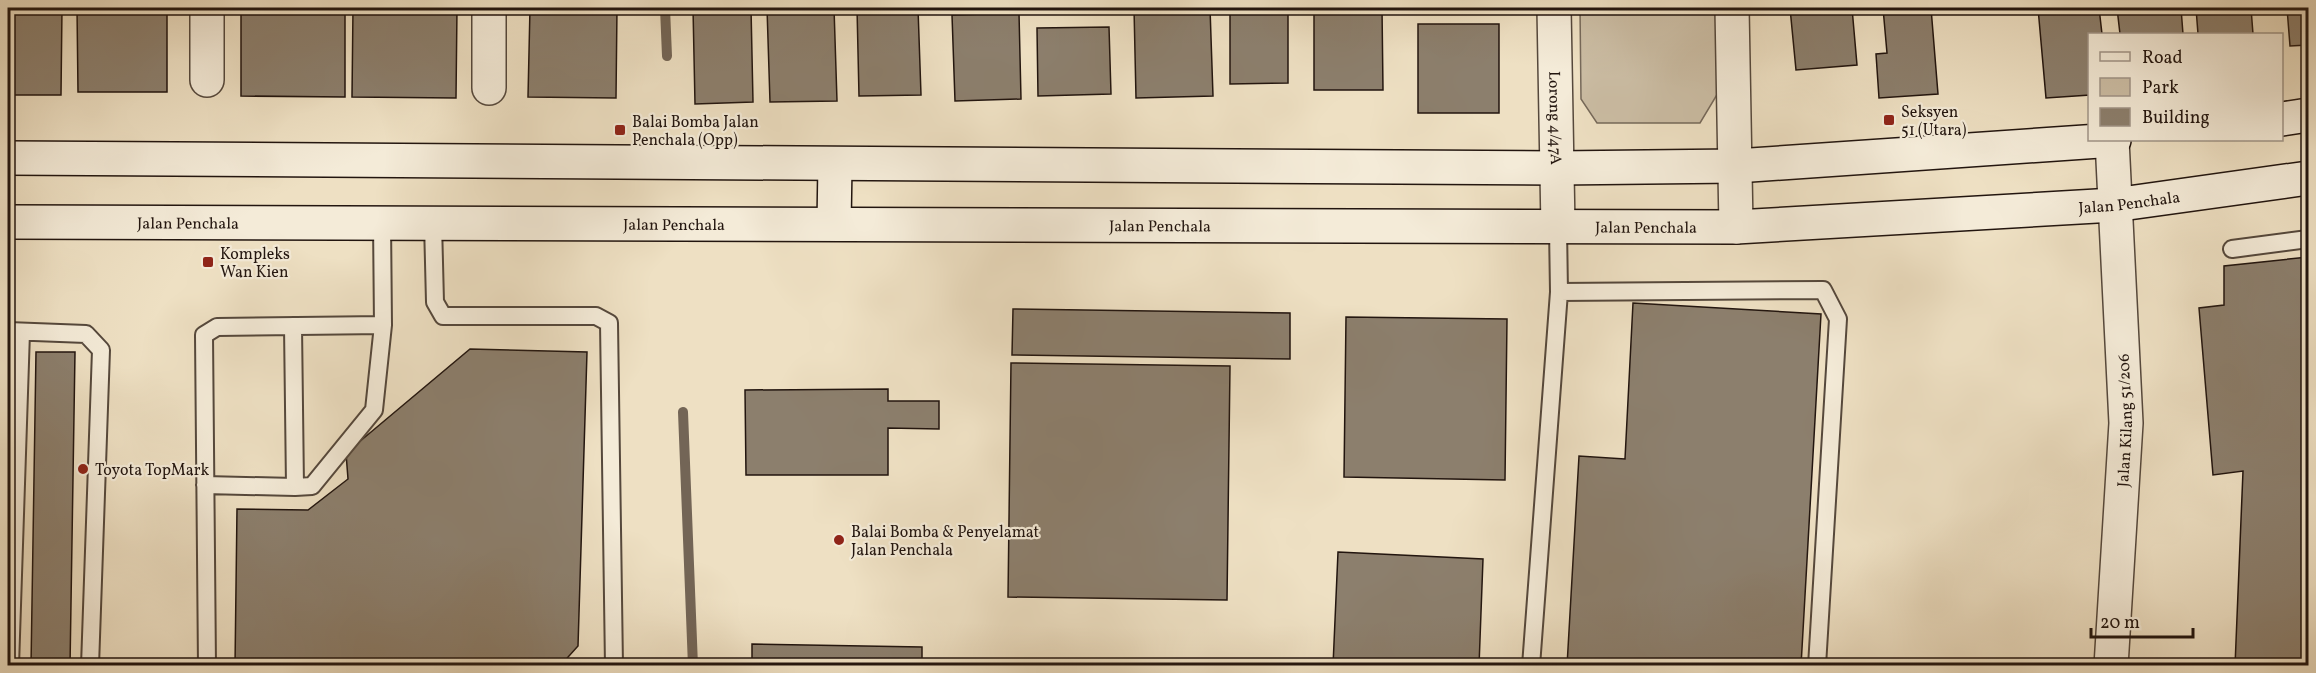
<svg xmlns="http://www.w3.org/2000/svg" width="2316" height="673" font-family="Vollkorn,serif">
	<rect width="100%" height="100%" fill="#eee0c3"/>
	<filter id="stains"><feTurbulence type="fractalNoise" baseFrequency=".00333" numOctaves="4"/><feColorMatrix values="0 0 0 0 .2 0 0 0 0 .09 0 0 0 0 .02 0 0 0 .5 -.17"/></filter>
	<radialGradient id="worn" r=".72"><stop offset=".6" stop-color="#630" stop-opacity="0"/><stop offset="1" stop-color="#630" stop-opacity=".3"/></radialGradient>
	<path fill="#cbbda4" stroke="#76695a" stroke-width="1.5" d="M 1580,8 L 1717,8 L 1718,93 L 1700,123 L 1597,123 L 1581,99 Z"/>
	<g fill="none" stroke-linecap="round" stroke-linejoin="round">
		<path stroke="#736556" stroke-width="10" d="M 665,8 L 667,56
			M 683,412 L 693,666"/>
	</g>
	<path fill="#8c7f6d" stroke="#22150f" stroke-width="1.5" d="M 8,8 L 62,8 L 61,95 L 8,95 Z
		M 77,8 L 167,8 L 167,92 L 78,92 Z
		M 241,8 L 345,8 L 345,97 L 241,96 Z
		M 353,8 L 457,8 L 456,98 L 352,97 Z
		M 530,8 L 617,8 L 616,98 L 528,97 Z
		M 693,8 L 751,8 L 753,102 L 695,104 Z
		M 767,8 L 834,8 L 837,101 L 770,102 Z
		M 857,8 L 918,8 L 921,95 L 859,96 Z
		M 1134,8 L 1210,8 L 1213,96 L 1136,98 Z
		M 1230,8 L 1288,8 L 1288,83 L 1230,84 Z
		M 1314,8 L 1382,8 L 1383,90 L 1314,90 Z
		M 1790,8 L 1852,8 L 1857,65 L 1796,70 Z
		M 1883,8 L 1931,8 L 1938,94 L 1879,98 L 1876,54 L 1887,53 Z
		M 2038,8 L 2099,8 L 2102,34 L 2090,34 L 2090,95 L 2046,98 Z
		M 2117,8 L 2181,8 L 2183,34 L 2120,34 Z
		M 2196,8 L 2251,8 L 2253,34 L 2198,34 Z
		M 2287,8 L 2308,8 L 2308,45 L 2290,46 Z
		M 1019,13 L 1021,99 L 955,101 L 952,15 Z
		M 1418,24 L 1499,24 L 1499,113 L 1418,113 Z
		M 1109,27 L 1111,94 L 1038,96 L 1037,28 Z
		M 2308,257 L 2308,666 L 2235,666 L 2243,471 L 2213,475 L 2199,308 L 2224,305 L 2224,266 Z
		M 1633,303 L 1821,314 L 1801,666 L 1567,666 L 1579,456 L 1625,459 Z
		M 1013,309 L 1290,313 L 1290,359 L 1012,355 Z
		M 1346,317 L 1507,319 L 1505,480 L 1344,477 Z
		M 470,349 L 587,352 L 578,646 L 560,666 L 235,666 L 237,509 L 308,510 L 348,479 L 346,453 Z
		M 36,352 L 75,352 L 70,666 L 31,666 Z
		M 1011,363 L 1230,366 L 1227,600 L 1008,597 Z
		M 888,389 L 888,401 L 939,401 L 939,429 L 888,428 L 888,475 L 746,475 L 745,390 Z
		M 1338,552 L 1483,559 L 1479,666 L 1333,666 Z
		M 752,644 L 922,647 L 922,666 L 752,666 Z"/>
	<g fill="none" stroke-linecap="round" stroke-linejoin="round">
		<g stroke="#55483c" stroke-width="20">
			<path id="lane" d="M 433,223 L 435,302 L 443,316 L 596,316 L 609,323 L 614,666
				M 2232,249 L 2308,239
				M 1559,292 L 1823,290 L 1838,319 L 1817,666
				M 293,326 L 295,487
				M 8,331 L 86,334 L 101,350 L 90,666
				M 205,485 L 295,487 L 312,486 L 374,410 L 383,325
				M 10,666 L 21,332
				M 207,666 L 204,335 L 217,327 L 383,325 L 382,222
				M 1531,666 L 1559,292 L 1558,228"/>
		</g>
		<g stroke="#55483c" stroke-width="36">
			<g id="street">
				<path id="s1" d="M 1554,8 L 1558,228"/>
				<path d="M 1732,8 L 1736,227"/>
				<path d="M 207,80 L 207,8"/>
				<path d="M 489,88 L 489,8"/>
				<path id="s2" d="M 2111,666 L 2126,423 L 2112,140"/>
			</g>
		</g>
		<g stroke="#22150f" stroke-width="36">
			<g id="secondary">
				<path d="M 2282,119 L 2308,115"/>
				<path d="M 8,158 L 1557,168 L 1736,166 L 2114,140"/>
				<path id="s3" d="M 8,222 L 1736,227 L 2114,205 L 2308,178"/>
				<path d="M 834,224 L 835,164"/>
			</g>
		</g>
		<use href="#lane" stroke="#f4ebd8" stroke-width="16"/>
		<use href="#street" stroke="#f4ebd8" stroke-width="33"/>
		<use href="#secondary" stroke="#f4ebd8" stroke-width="33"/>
	</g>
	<g fill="#8f2418" stroke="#f4ebd8" stroke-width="2">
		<rect x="1883" y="114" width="12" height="12" rx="3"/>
		<rect x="614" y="124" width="12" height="12" rx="3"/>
		<rect x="202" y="256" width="12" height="12" rx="3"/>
		<circle cx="83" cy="469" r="6"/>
		<circle cx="839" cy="540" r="6"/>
	</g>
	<g text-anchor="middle" stroke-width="4.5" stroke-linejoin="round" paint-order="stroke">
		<g font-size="16" fill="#22150f" stroke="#f4ebd8" text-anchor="start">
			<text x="1901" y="117">Seksyen<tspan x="1901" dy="18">51 (Utara)</tspan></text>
			<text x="632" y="127">Balai Bomba Jalan<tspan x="632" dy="18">Penchala (Opp)</tspan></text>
			<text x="220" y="259">Kompleks<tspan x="220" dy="18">Wan Kien</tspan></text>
			<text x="95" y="475">Toyota TopMark</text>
			<text x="851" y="537">Balai Bomba &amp; Penyelamat<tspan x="851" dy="18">Jalan Penchala</tspan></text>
		</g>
		<g font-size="16" fill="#22150f" stroke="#f4ebd8">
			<text dy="6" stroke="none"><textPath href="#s1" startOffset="110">Lorong 4/47A</textPath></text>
			<text dy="6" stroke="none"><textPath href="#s3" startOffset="2122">Jalan Penchala</textPath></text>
			<text dy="6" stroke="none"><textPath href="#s3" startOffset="180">Jalan Penchala</textPath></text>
			<text dy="6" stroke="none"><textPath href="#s3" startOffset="666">Jalan Penchala</textPath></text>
			<text dy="6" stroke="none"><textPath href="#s3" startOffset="1152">Jalan Penchala</textPath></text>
			<text dy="6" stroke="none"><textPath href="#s3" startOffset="1638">Jalan Penchala</textPath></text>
			<text dy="6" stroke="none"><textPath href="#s2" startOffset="246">Jalan Kilang 51/206</textPath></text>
		</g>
	</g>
	<rect width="2316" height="673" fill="none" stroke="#eee0c3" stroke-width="30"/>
	<rect x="9" y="9" width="2298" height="655" fill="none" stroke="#22150f" stroke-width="3"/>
	<rect x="15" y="15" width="2286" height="643" fill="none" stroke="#22150f" stroke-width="1.5"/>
	<rect x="2088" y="33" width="195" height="108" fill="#f4ebd8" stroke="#a09588" stroke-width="1.5"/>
	<rect x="2100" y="52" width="30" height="9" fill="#f4ebd8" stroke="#a09588" stroke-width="1.5"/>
	<text x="2142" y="63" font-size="18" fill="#22150f">Road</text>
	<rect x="2100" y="78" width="30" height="18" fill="#cbbda4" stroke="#a09588" stroke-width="1.5"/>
	<text x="2142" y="93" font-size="18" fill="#22150f">Park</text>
	<rect x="2100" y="108" width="30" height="18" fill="#8c7f6d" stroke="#a09588" stroke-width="1.5"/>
	<text x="2142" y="123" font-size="18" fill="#22150f">Building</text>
	<path d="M2091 628v9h102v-9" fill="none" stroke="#22150f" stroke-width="3"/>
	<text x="2100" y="628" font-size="18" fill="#22150f" stroke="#f4ebd8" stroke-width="4.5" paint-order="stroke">20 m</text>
	<rect width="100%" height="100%" filter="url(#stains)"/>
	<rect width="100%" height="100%" fill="url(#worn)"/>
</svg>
